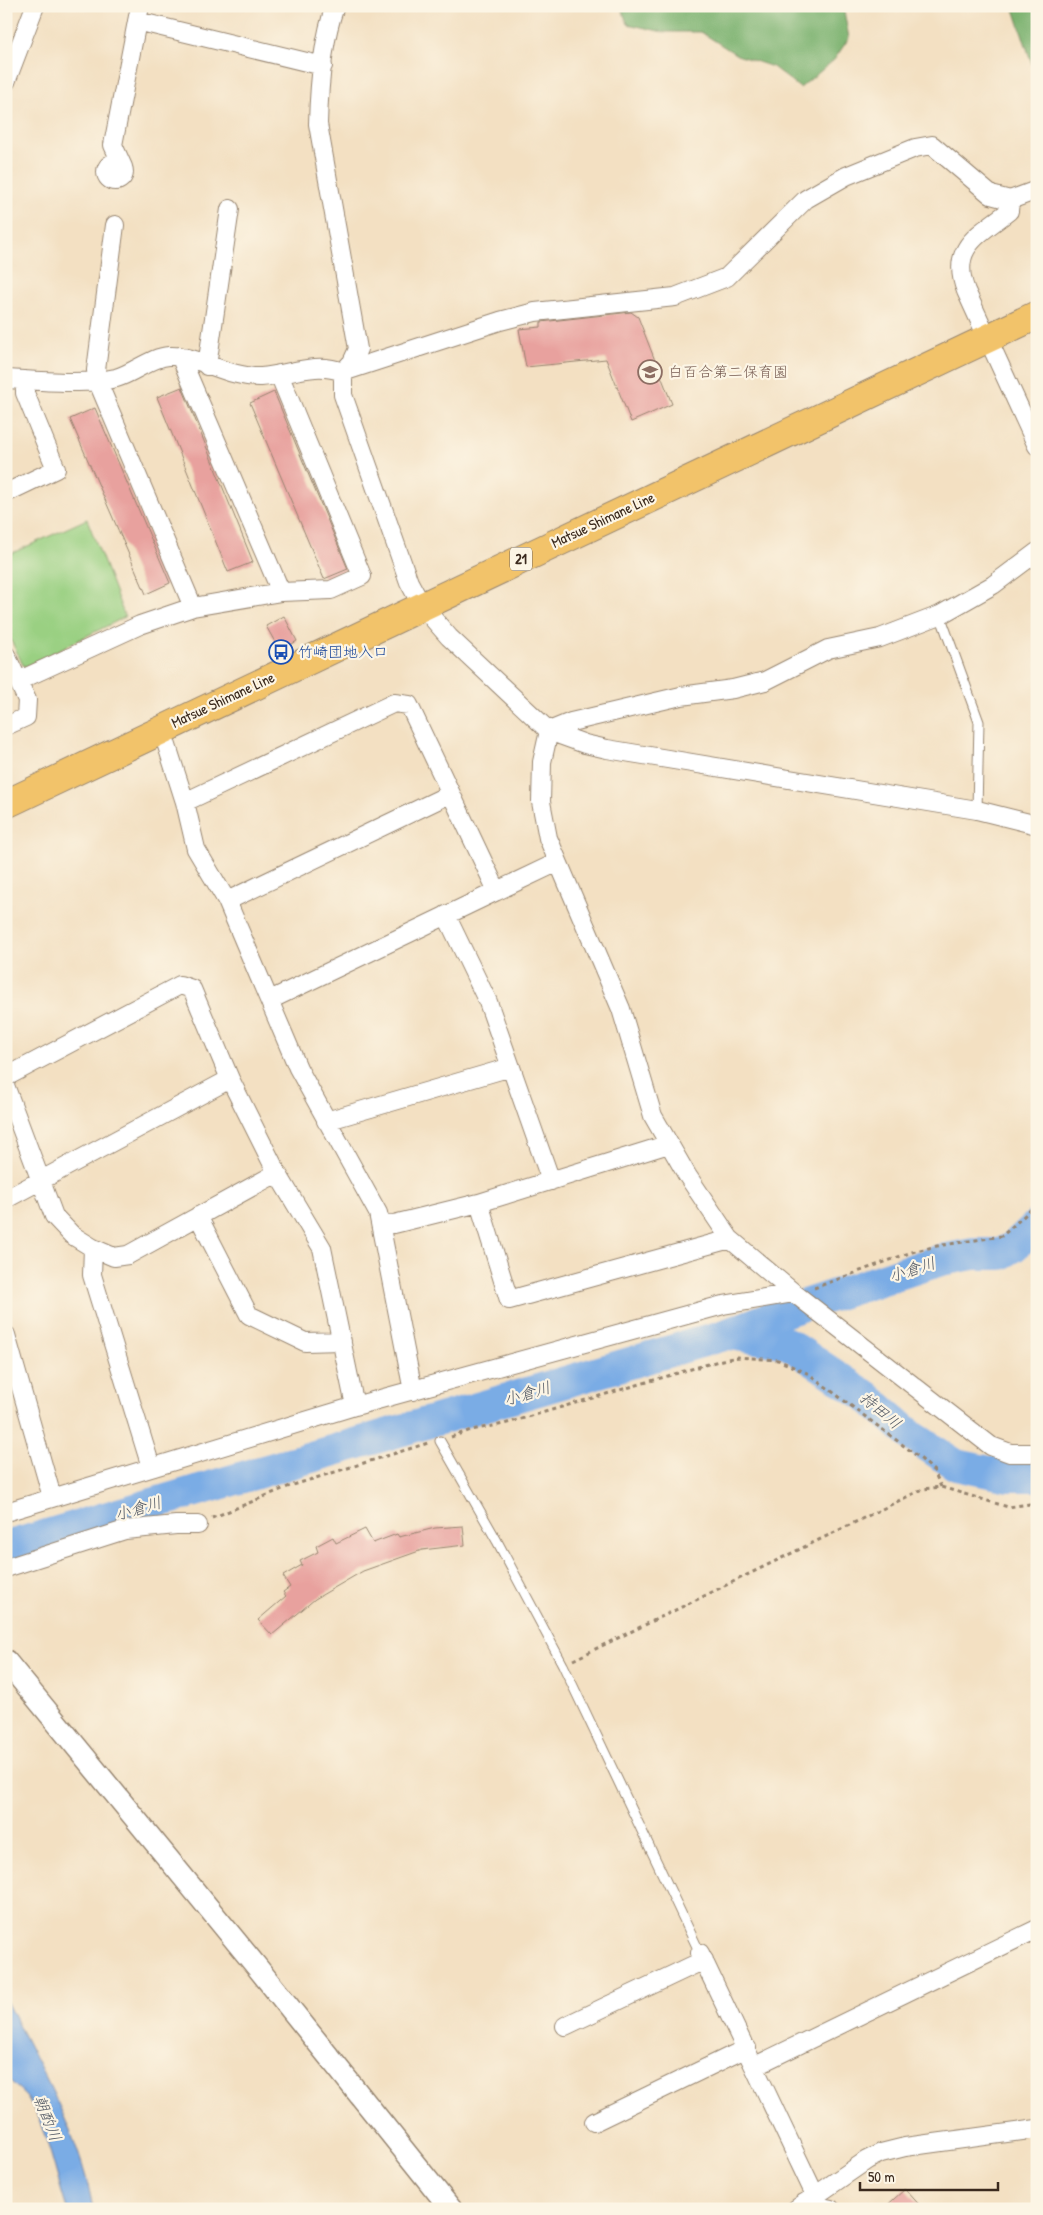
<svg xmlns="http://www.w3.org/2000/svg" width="1043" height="2215" font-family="'Patrick Hand','Klee One',sans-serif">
	<rect width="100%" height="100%" fill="#fcf5e5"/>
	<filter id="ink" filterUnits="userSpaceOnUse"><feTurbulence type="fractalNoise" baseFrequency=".02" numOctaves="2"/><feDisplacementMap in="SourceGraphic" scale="10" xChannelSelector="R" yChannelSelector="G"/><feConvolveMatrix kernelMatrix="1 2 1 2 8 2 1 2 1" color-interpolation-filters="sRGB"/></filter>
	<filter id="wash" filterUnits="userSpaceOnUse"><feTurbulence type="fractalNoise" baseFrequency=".0096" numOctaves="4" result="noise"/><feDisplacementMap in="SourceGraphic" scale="20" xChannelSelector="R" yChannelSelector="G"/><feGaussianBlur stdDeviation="1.12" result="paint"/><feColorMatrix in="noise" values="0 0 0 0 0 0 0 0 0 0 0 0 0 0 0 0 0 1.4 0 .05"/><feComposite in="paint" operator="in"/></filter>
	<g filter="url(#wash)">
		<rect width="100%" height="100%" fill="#f3e0c2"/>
		<path fill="#9ad082" stroke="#6a7d50" d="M 87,519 L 125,617 L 24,667 L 6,630 L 6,556 Z"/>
		<path fill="#7bb270" stroke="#5b6e47" d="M 620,6 L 843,6 L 849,38 L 834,60 L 800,88 L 773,67 L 737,55 L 701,32 L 663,32 L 628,24 Z
			M 1013,6 L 1037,6 L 1037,79 Z"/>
		<path fill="#7aace5" stroke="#5a6b82" d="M 6,2001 C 40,2069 80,2133 93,2209 L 67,2209 C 55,2173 48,2133 29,2100 C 23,2089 8,2085 6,2070 C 3,2048 6,2024 6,2001 Z"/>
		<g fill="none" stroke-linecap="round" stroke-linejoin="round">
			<path stroke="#7aace5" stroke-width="32" d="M 730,1334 L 787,1343 L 866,1396 L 912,1436 L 956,1465 L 1009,1476 L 1037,1476
				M 6,1547 L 728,1334 L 789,1310 L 941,1260 L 973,1254 L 1001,1254 L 1013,1247 L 1037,1225"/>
		</g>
		<g id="blocks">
			<path fill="#e8a19e" d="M 631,312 L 638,317 L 672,404 L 631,422 L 606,359 L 526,367 L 519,329 L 541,327 L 541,322 Z
				M 182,387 L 253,562 L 228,572 L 157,397 Z
				M 274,392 L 348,569 L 324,579 L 250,403 Z
				M 95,408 L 170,583 L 146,594 L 70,419 Z
				M 284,616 L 297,641 L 280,651 L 266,626 Z
				M 463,1526 L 465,1545 L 422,1550 L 363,1571 L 315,1599 L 272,1635 L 258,1620 L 286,1596 L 283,1592 L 290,1587 L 283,1576 L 302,1565 L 300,1561 L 318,1552 L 316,1546 L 333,1537 L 336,1543 L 365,1529 L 373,1543 L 397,1534 L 399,1537 L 435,1528 Z
				M 905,2189 L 923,2209 L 883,2209 Z"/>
		</g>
	</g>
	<g filter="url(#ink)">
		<use href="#blocks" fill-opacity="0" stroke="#978570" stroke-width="1"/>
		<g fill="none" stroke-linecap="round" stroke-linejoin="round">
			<g stroke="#978570" stroke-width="11">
				<path id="service" d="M 940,615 L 979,722 L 977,810
					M 440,1441 L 497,1541 L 563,1665 L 700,1953"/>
			</g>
			<g stroke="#978570" stroke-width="20">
				<path id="minor" d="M 335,6 C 322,42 319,86 318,124 L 358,349 L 352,362 L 343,372 L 343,395 L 409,582 L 422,606 L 449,637 L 549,731 L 585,744 L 607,749 L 977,810 L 1037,825
					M 137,21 L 323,66
					M 6,82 L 35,6
					M106 172a9 9 0 1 1 18 0a9 9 0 1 1-18 0Z
					M 123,167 L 113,145 L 140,6
					M 1010,200 L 1009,211 C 979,235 949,247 966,291 L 1037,446
					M 115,225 L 96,370 L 97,380 L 193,607
					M 180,356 L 281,592
					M 207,366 L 230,209
					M 6,379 C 36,381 88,385 116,378 C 134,373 151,357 169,356 C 196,354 227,378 261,377 C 290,375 314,361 343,372 L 500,321 L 535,312 L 675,297 L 727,277 L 806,199 L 846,176 L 915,148 L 932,145 L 991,195 L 1010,200 L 1037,190
					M 6,493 L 56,469 L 25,393 L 25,380
					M 6,655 L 27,700 L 26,717 L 6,726
					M 18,681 L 140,625 L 193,607 L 281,592 L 331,590 L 362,576 L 279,374
					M 162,730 L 185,802 L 196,849 L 227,901 L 298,1068 L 378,1213 L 380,1223
					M 549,731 L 542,762 L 541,802 L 548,838 L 621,1009 L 653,1116 L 687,1175 L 730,1239 L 794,1293 L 991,1446 L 1010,1453 L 1037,1453
					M 549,731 L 571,722 L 681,696 L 733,689 L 765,681 L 828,649 L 880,638 L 940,615 L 993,585 L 1037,552
					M 185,802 L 394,703 L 409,705 L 497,891 L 558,862
					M 227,901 L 450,794
					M 446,915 L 488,1002 L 551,1181
					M 270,1000 L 497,891
					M 6,1077 L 180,985 L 192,989 L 230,1079 L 277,1173 L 322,1248 L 355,1406
					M 6,1088 L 54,1216 L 72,1235 L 93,1248 L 114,1257 L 128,1255 L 277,1173
					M 326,1121 L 511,1067
					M 669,1144 L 479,1203 L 509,1300 L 730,1239
					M 6,1199 L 230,1079
					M 198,1216 L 249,1315 L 305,1342 L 342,1341
					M 93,1248 L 92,1275 L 151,1467
					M 6,1335 L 52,1497
					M 413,1391 L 380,1223 L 394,1224 L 479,1203
					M 6,1512 L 355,1406 L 723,1305 L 794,1293
					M 6,1568 L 125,1530 L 176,1525 L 198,1525
					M 700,1953 L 815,2195
					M 565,2026 L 704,1960
					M 755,2066 L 1037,1929
					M 594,2122 L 747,2048
					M 804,2203 L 831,2209
					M 796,2209 L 867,2160 L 881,2153 L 905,2147 L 1037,2129"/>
			</g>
			<g stroke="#978570" stroke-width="24">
				<path id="tertiary" d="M 6,1661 L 257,1967 L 451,2209"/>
			</g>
			<g stroke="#978570" stroke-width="30">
				<path id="primary" d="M 6,804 L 1037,315"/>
			</g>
			<path stroke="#978570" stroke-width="3" stroke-dasharray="4 4" stroke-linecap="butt" d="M 814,1288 L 912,1252 L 937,1246 L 1002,1236 L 1037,1204
				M 451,1437 L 471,1430 L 504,1424 L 722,1360 L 738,1357 L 778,1360 L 809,1374 L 920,1458 L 934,1471 L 941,1487
				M 212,1518 L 290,1486 L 428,1443
				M 573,1660 L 923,1489 L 941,1487 L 1008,1507 L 1037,1503"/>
			<use href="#service" stroke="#fff" stroke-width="9"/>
			<use href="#minor" stroke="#fff" stroke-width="18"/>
			<use href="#tertiary" stroke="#fff" stroke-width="21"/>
			<use href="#primary" stroke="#f2c36a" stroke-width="28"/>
		</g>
	</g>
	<defs>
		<g id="school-ring" transform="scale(1.25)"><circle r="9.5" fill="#fcf5e5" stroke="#8d6e63" stroke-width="1.5"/><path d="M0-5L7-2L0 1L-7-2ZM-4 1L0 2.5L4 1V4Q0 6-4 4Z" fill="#8d6e63"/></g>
		<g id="bus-ring" transform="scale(1.25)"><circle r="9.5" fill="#fcf5e5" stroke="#1a4fb4" stroke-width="1.5"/><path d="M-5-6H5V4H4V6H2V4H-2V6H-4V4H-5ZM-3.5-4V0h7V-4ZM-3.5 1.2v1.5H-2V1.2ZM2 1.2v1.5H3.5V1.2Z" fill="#1a4fb4"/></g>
	</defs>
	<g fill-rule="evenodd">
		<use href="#school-ring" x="650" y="372"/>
		<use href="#bus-ring" x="281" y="652"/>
	</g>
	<g text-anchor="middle" stroke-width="4.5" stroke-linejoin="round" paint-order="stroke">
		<rect fill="#fcf5e5" stroke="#75675a" stroke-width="1" x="510" y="547.5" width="22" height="23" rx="4"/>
		<g font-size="14" font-weight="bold" fill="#3b2a1e">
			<text x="521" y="564">21</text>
		</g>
		<g font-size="15" fill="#785e54" stroke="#fcf5e5" text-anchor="start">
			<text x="668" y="377">白百合第二保育園</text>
		</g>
		<g font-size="15" fill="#3b2a1e" stroke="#fcf5e5">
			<text transform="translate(603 520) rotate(-25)" y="5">Matsue Shimane Line</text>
			<text transform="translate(223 700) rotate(-25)" y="5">Matsue Shimane Line</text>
		</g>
		<g font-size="15" fill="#164399" stroke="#fcf5e5" text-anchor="start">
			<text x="298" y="657">竹崎団地入口</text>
		</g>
		<g font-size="16" font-style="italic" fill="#515864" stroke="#fcf5e5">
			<text transform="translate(912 1269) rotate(-18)" y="6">小倉川</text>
			<text transform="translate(527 1393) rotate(-16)" y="6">小倉川</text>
			<text transform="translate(881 1410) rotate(40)" y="6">持田川</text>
			<text transform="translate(138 1508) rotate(-16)" y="6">小倉川</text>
			<text transform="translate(48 2118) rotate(68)" y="6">朝酌川</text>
		</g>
	</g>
	<rect width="1043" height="2215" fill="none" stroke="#fcf5e5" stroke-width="25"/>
	<path d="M860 2182v8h138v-8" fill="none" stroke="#3b2a1e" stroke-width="2.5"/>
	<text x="868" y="2182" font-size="15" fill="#3b2a1e" stroke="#fcf5e5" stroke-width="4" paint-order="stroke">50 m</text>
</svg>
